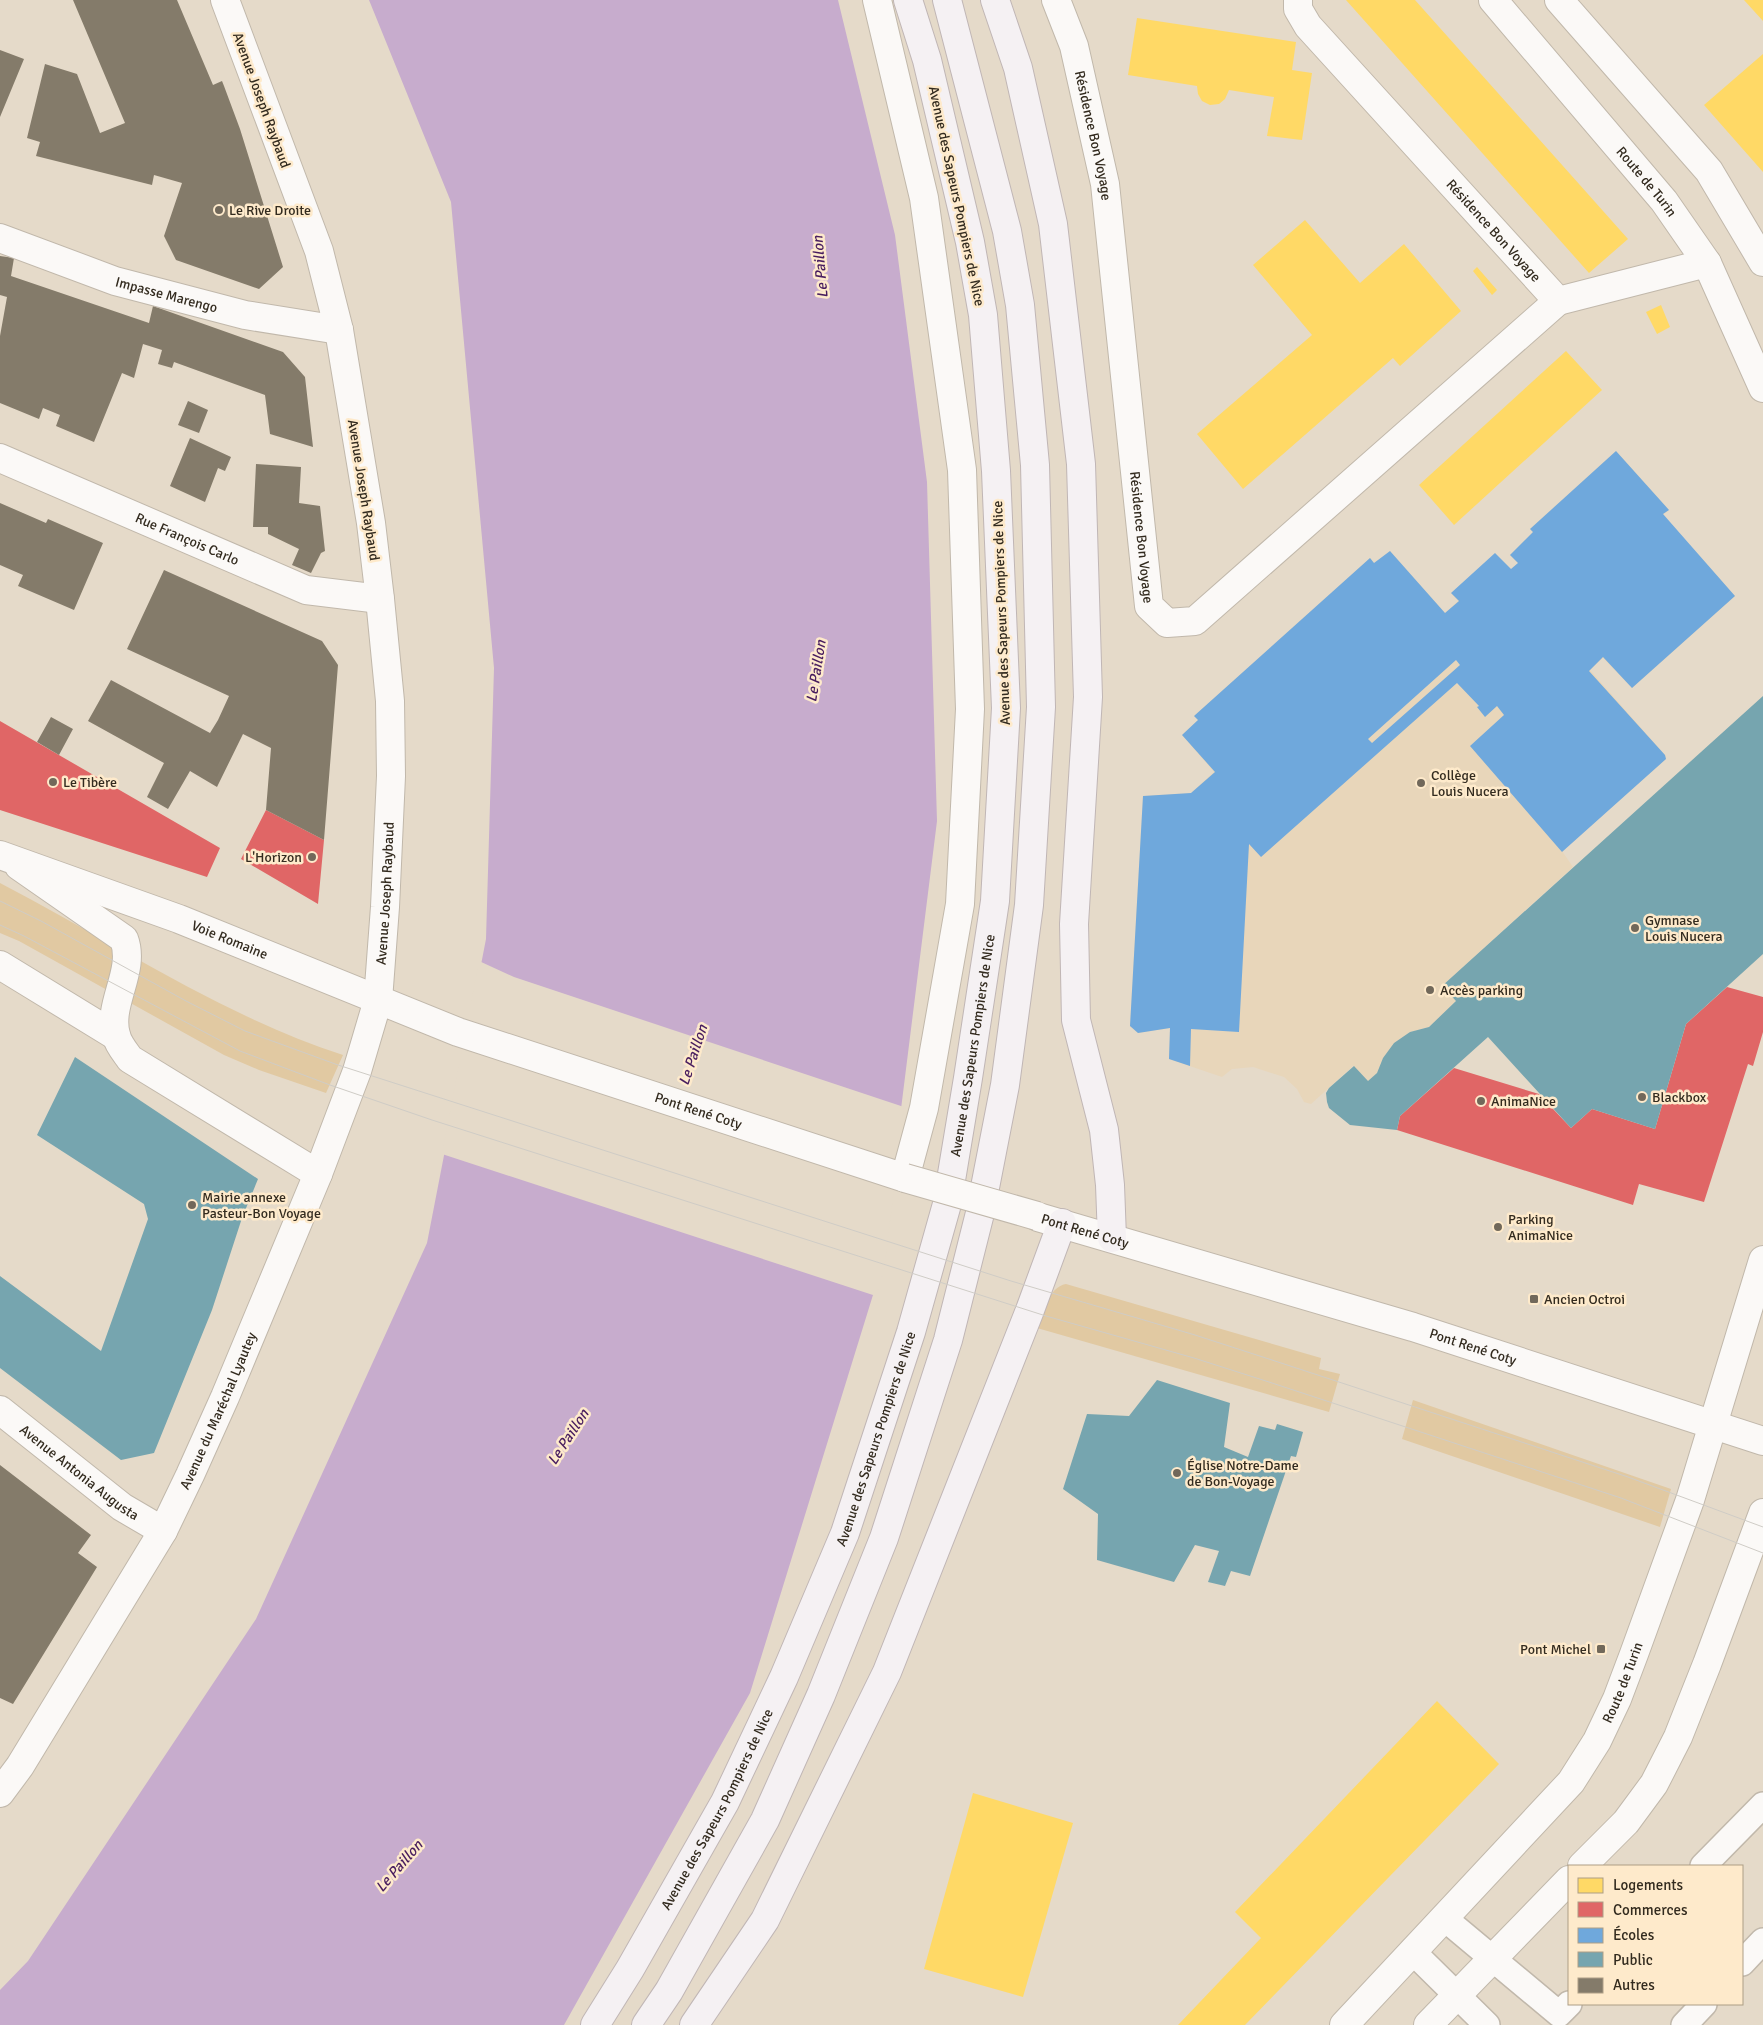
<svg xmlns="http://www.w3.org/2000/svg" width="1763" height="2025" font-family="Signika,sans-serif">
	<rect width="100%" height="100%" fill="#e5dac9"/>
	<path fill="#e8d6ba" d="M 1616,451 L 1669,510 L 1663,515 L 1735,596 L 1632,688 L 1603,658 L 1590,670 L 1665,755 L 1666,759 L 1562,851 L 1573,867 L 1442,986 L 1456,1001 L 1429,1027 L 1410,1032 L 1394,1043 L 1383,1058 L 1377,1073 L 1368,1081 L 1353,1066 L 1311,1104 L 1304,1102 L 1297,1089 L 1284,1077 L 1253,1067 L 1232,1069 L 1222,1077 L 1169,1059 L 1170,1028 L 1138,1033 L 1130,1026 L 1143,796 L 1191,793 L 1214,772 L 1182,735 L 1198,720 L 1194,716 L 1370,558 L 1374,563 L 1390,551 L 1445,613 L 1458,601 L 1451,593 L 1511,569 L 1518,563 L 1510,555 L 1533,532 L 1530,529 Z"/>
	<path fill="#e1c9a2" d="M 0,883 C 114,942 220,1015 343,1055 L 326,1093 L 259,1070 L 224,1055 L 19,941 L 0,933 Z
		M 1066,1284 L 1321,1358 L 1319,1369 L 1340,1374 L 1329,1412 L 1037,1328 C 1044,1313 1048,1287 1066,1284 Z
		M 1413,1400 L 1671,1489 L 1660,1527 L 1402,1439 Z"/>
	<path fill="#c7accd" d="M 369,0 L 838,0 L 895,235 L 927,482 L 937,821 L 881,1269 L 750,1693 L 564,2025 L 0,2025 L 0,1990 L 28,1961 L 256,1619 L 427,1243 L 486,939 L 494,668 L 451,202 Z"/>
	<path fill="#e5dac9" d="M 479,961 L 514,977 L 904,1107 L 884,1270 L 876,1296 L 442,1154 Z"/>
	<path fill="#ffd966" d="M 1346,0 L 1415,0 L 1628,239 L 1589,273 Z
		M 1744,0 L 1763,0 L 1763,21 Z
		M 1137,18 L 1296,42 L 1292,70 L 1312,73 L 1302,140 L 1267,136 L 1274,97 L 1229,90 L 1225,99 L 1219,104 L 1210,105 L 1202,101 L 1198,94 L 1197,86 L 1128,75 Z
		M 1763,54 L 1763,172 L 1704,105 Z
		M 1305,220 L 1360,283 L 1404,244 L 1461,311 L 1400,366 L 1393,358 L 1243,489 L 1197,434 L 1312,335 L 1253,265 Z
		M 1477,267 L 1497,290 L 1492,295 L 1473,271 Z
		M 1661,305 L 1670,327 L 1657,334 L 1646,312 Z
		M 1566,351 L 1602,390 L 1454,525 L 1419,485 Z
		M 1437,1701 L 1499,1764 L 1245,2025 L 1178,2025 L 1261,1938 L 1235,1912 Z
		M 973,1793 L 1073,1823 L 1023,1997 L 924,1969 Z"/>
	<path fill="#e06666" d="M 0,721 L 220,848 L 207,877 L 0,810 Z
		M 266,810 L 324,840 L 318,904 L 241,859 Z
		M 1727,987 L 1763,997 L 1763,1032 L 1753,1066 L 1748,1064 L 1704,1202 L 1639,1184 L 1633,1205 L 1397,1130 L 1400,1116 L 1454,1068 L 1539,1094 L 1571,1128 L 1592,1109 L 1655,1129 L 1686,1024 Z"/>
	<path fill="#6fa8dc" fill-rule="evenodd" d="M 1616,451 L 1669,510 L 1663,514 L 1735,596 L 1632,688 L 1603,657 L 1589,671 L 1665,755 L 1666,759 L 1562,852 L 1470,746 L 1504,715 L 1497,706 L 1485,717 L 1477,707 L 1479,706 L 1457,683 L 1261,857 L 1249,844 L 1239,1032 L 1191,1029 L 1190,1066 L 1169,1059 L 1170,1028 L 1138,1033 L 1130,1026 L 1143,796 L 1191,793 L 1215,772 L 1182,735 L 1198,720 L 1194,716 L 1370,558 L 1374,563 L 1390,551 L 1445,613 L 1459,601 L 1451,593 L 1495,553 L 1511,569 L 1518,563 L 1510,555 L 1533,532 L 1530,529 ZM 1456,660 L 1460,665 L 1372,743 L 1368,739 Z"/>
	<path fill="#76a5af" d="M 1763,696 L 1763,954 L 1686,1024 L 1655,1129 L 1592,1109 L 1571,1128 L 1488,1037 L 1400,1116 L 1397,1130 L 1350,1125 L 1329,1108 L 1327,1102 L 1326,1093 L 1329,1088 L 1354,1066 L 1368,1081 L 1377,1073 L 1383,1058 L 1394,1043 L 1410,1032 L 1429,1027 L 1456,1001 L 1442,986 Z
		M 75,1057 L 258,1179 L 242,1218 L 212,1310 L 154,1453 L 121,1460 L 0,1368 L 0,1276 L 101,1351 L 148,1219 L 144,1204 L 37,1135 Z
		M 1157,1380 L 1230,1403 L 1224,1447 L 1248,1457 L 1259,1426 L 1275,1430 L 1277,1424 L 1303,1432 L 1296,1457 L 1291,1456 L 1250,1576 L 1231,1571 L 1225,1586 L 1208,1582 L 1219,1551 L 1195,1545 L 1174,1582 L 1097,1560 L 1098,1514 L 1063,1489 L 1087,1414 L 1129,1416 Z"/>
	<path fill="#847b6a" d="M 73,0 L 177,0 L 213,85 L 222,81 L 224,86 L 240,129 L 283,267 L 259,289 L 176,260 L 164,236 L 182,183 L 154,175 L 152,185 L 36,156 L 40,142 L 27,138 L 45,64 L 77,74 L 100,133 L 125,123 Z
		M 0,50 L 24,59 L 0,117 Z
		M 0,256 L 14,258 L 11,276 L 149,323 L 153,306 L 283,352 L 305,377 L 313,447 L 270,434 L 265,395 L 174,362 L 172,368 L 158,364 L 162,350 L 143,344 L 134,378 L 122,373 L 94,442 L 56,426 L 60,415 L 43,408 L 39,419 L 0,403 L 0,336 L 7,297 L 0,295 Z
		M 188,401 L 208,410 L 199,433 L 178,425 Z
		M 190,438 L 231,457 L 225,471 L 218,468 L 205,502 L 170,486 Z
		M 256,464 L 301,467 L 299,503 L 320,506 L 325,551 L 321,553 L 311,573 L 292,565 L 299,549 L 268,534 L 268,527 L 253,527 Z
		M 0,503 L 46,523 L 48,519 L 103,543 L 74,610 L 18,586 L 23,575 L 0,565 Z
		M 164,570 L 322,641 L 338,665 L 324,840 L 266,810 L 271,748 L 243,734 L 217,787 L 190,771 L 168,809 L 147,797 L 164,763 L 88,721 L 111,680 L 210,733 L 218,720 L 229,696 L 127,649 Z
		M 51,717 L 73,729 L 59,755 L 37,742 Z
		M 0,1465 L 91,1535 L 78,1553 L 97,1567 L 13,1704 L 0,1698 Z"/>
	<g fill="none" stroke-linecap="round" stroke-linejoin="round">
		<g stroke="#c1b8ab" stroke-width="28">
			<path id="lane" d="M 1703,1866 L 1763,1805
				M 1444,1918 L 1559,2014 L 1569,2004
				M 1412,1951 L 1487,2025
				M 1742,1963 L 1763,1941
				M 1684,2025 L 1704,2004"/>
		</g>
		<g stroke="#c1b8ab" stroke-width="30">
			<g id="street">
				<path id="s1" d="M 1056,0 L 1074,46 L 1105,184 L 1149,606 L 1167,623 L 1195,621 L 1558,301"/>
				<path id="s2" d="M 1298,0 L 1298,9 L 1308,26 L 1558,301 L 1707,263"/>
				<path id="s3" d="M 0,238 L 115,281 L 245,315 L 339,330"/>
				<path id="s4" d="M 0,458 L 306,590 L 380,599"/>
				<path d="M 19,866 L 124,939 C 136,971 107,1004 116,1035 C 118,1044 125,1052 130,1059 L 318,1174"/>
				<path d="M 0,965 L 116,1036"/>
				<path id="s5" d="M 0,1410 L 122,1507 L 163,1531"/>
			</g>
		</g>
		<g stroke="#c1b8ab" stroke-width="30">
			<g id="secondary">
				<path id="s6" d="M 1493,0 L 1664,201 L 1707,263 L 1763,388"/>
				<path d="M 1559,0 L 1709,171 L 1763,262"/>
				<path id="s7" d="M 0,855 L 179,919 L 458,1032 L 905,1178 L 924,1108 L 960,904 L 970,709 L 962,470 L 924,198 L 877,0"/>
				<path id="s8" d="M 1038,1217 L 1413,1327 L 1763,1441"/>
				<path id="s9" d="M 0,1793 L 20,1766 L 163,1531 L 190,1475 L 225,1397 L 318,1174 L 357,1071 L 378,1000 L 385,907 L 391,776 L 390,701 L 380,599 L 371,523 L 339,330 L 319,251 L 225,0"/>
				<path d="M 1582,1866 L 1626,1822 L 1654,1784 L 1678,1737 L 1707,1664 L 1763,1513"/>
				<path id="s10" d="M 1344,2025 L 1571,1782 L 1597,1741 L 1617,1699 L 1634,1654 L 1690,1500 L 1763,1260"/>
				<path d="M 1428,2025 L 1569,1880"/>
			</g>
		</g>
		<g stroke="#c0b6b5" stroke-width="30">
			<g id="primary">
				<path d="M 995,0 L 1018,68 L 1053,224 L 1081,464 L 1088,697 L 1074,924 L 1076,1020 L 1104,1130 L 1110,1185 L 1112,1238"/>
				<path id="s11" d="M 595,2025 L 630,1969 L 725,1802 L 784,1677 L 845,1533 L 911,1332 L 947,1204 L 968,1078 L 995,901 L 1006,708 L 996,471 L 983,315 L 970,242 L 927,60 L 908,0"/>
				<path d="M 646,2025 L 669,1991 L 765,1820 L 821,1695 L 884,1538 L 948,1340 L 980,1213 L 1005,1085 L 1029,905 L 1041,707 L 1035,465 L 1020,305 L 1007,231 L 947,0"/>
				<path d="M 694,2025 L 765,1920 L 887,1672 L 1030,1310 L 1062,1223"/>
			</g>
		</g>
		<use href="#lane" stroke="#fbf9f7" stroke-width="25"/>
		<use href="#street" stroke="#fbf9f7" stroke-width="28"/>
		<use href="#secondary" stroke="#fbf9f7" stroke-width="28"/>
		<use href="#primary" stroke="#f5f1f3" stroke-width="28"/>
		<path stroke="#cfccc6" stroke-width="1" d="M 0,901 L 41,921 L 186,1001 L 245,1031 L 338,1065 L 1011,1281 L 1195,1335 L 1272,1360 L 1628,1477 L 1763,1527
			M 0,925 L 24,936 L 240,1051 L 330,1085 L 432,1120 L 1046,1316 L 1194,1358 L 1269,1382 L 1621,1498 L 1763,1553"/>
		<g stroke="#c1b8ab" stroke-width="30" stroke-linecap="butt">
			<path id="secondary-bridge" d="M 905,1178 L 1037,1216"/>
		</g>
		<use href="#secondary-bridge" stroke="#fbf9f7" stroke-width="28"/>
	</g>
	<g fill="#71685a" stroke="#feeacb" stroke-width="2">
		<circle cx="219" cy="210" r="5"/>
		<circle cx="53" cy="782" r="5"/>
		<circle cx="1421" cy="783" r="5"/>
		<circle cx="312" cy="857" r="5"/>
		<circle cx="1635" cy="928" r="5"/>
		<circle cx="1430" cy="990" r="5"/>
		<circle cx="1642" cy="1097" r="5"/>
		<circle cx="1481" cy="1101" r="5"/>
		<circle cx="192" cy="1205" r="5"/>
		<circle cx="1498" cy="1227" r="5"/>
		<rect x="1529" y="1294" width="10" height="10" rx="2.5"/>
		<circle cx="1177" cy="1473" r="5"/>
		<rect x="1596" y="1644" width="10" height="10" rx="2.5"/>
	</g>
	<g text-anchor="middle" stroke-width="5" stroke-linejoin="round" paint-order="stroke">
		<g font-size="14" fill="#332b1f" stroke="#feeacb">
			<text transform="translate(262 100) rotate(70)" y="5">Avenue Joseph Raybaud</text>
			<text dy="5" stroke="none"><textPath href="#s1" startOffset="141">Résidence Bon Voyage</textPath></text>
			<text dy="5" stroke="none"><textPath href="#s6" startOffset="238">Route de Turin</textPath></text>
			<text transform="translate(957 196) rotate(78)" y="5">Avenue des Sapeurs Pompiers de Nice</text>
			<text dy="5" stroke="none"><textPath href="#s2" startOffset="305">Résidence Bon Voyage</textPath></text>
			<text dy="5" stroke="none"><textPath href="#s3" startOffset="176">Impasse Marengo</textPath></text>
			<text transform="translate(364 490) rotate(81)" y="5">Avenue Joseph Raybaud</text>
			<text dy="5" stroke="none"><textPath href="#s1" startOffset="546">Résidence Bon Voyage</textPath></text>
			<text dy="5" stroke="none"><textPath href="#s4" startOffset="204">Rue François Carlo</textPath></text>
			<text transform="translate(1001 613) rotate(-92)" y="5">Avenue des Sapeurs Pompiers de Nice</text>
			<text dy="5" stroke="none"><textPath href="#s9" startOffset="989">Avenue Joseph Raybaud</textPath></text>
			<text dy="5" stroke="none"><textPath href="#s7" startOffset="245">Voie Romaine</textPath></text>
			<text dy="5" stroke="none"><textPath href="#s11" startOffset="1058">Avenue des Sapeurs Pompiers de Nice</textPath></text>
			<text dy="5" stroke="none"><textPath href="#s7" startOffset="744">Pont René Coty</textPath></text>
			<text dy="5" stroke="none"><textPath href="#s8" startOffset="49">Pont René Coty</textPath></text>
			<text dy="5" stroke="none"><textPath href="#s8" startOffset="454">Pont René Coty</textPath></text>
			<text dy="5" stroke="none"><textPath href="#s9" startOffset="441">Avenue du Maréchal Lyautey</textPath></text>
			<text dy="5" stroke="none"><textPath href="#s11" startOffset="652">Avenue des Sapeurs Pompiers de Nice</textPath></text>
			<text dy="5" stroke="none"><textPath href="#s5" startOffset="101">Avenue Antonia Augusta</textPath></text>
			<text dy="5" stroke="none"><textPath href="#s10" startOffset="445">Route de Turin</textPath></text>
			<text dy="5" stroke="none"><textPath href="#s11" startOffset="248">Avenue des Sapeurs Pompiers de Nice</textPath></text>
		</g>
		<g font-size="14" fill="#332b1f" stroke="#feeacb" text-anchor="start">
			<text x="229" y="215">Le Rive Droite</text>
			<text x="1431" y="780">Collège<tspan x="1431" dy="16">Louis Nucera</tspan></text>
			<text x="63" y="787">Le Tibère</text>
			<text x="302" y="862" text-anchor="end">L'Horizon</text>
			<text x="1645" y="925">Gymnase<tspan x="1645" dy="16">Louis Nucera</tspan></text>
			<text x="1440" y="995">Accès parking</text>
			<text x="1652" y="1102">Blackbox</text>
			<text x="1491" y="1106">AnimaNice</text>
			<text x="202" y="1202">Mairie annexe<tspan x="202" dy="16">Pasteur-Bon Voyage</tspan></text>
			<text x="1508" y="1224">Parking<tspan x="1508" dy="16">AnimaNice</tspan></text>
			<text x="1544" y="1304">Ancien Octroi</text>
			<text x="1187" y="1470">Église Notre-Dame<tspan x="1187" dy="16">de Bon-Voyage</tspan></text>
			<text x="1591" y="1654" text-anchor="end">Pont Michel</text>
		</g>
		<g font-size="15" font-style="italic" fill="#481d5f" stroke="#feeacb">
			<text transform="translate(820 267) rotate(-95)" y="5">Le Paillon</text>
			<text transform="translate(816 671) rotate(-81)" y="5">Le Paillon</text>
			<text transform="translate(693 1055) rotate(-72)" y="5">Le Paillon</text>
			<text transform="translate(568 1437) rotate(-57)" y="5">Le Paillon</text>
			<text transform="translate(399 1866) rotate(-49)" y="5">Le Paillon</text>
		</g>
	</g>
	<rect x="1568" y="1865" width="175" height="140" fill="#feeacb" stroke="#ad9e86"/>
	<rect x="1578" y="1878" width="25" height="15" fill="#ffd966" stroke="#ad9e86"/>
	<text x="1613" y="1890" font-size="15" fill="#332b1f">Logements</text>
	<rect x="1578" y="1902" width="25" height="15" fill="#e06666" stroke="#ad9e86"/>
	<text x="1613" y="1915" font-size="15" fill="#332b1f">Commerces</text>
	<rect x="1578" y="1928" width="25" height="15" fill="#6fa8dc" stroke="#ad9e86"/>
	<text x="1613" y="1940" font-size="15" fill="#332b1f">Écoles</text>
	<rect x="1578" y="1952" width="25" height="15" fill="#76a5af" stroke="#ad9e86"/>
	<text x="1613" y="1965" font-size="15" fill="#332b1f">Public</text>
	<rect x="1578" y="1978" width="25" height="15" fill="#847b6a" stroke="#ad9e86"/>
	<text x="1613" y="1990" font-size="15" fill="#332b1f">Autres</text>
</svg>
